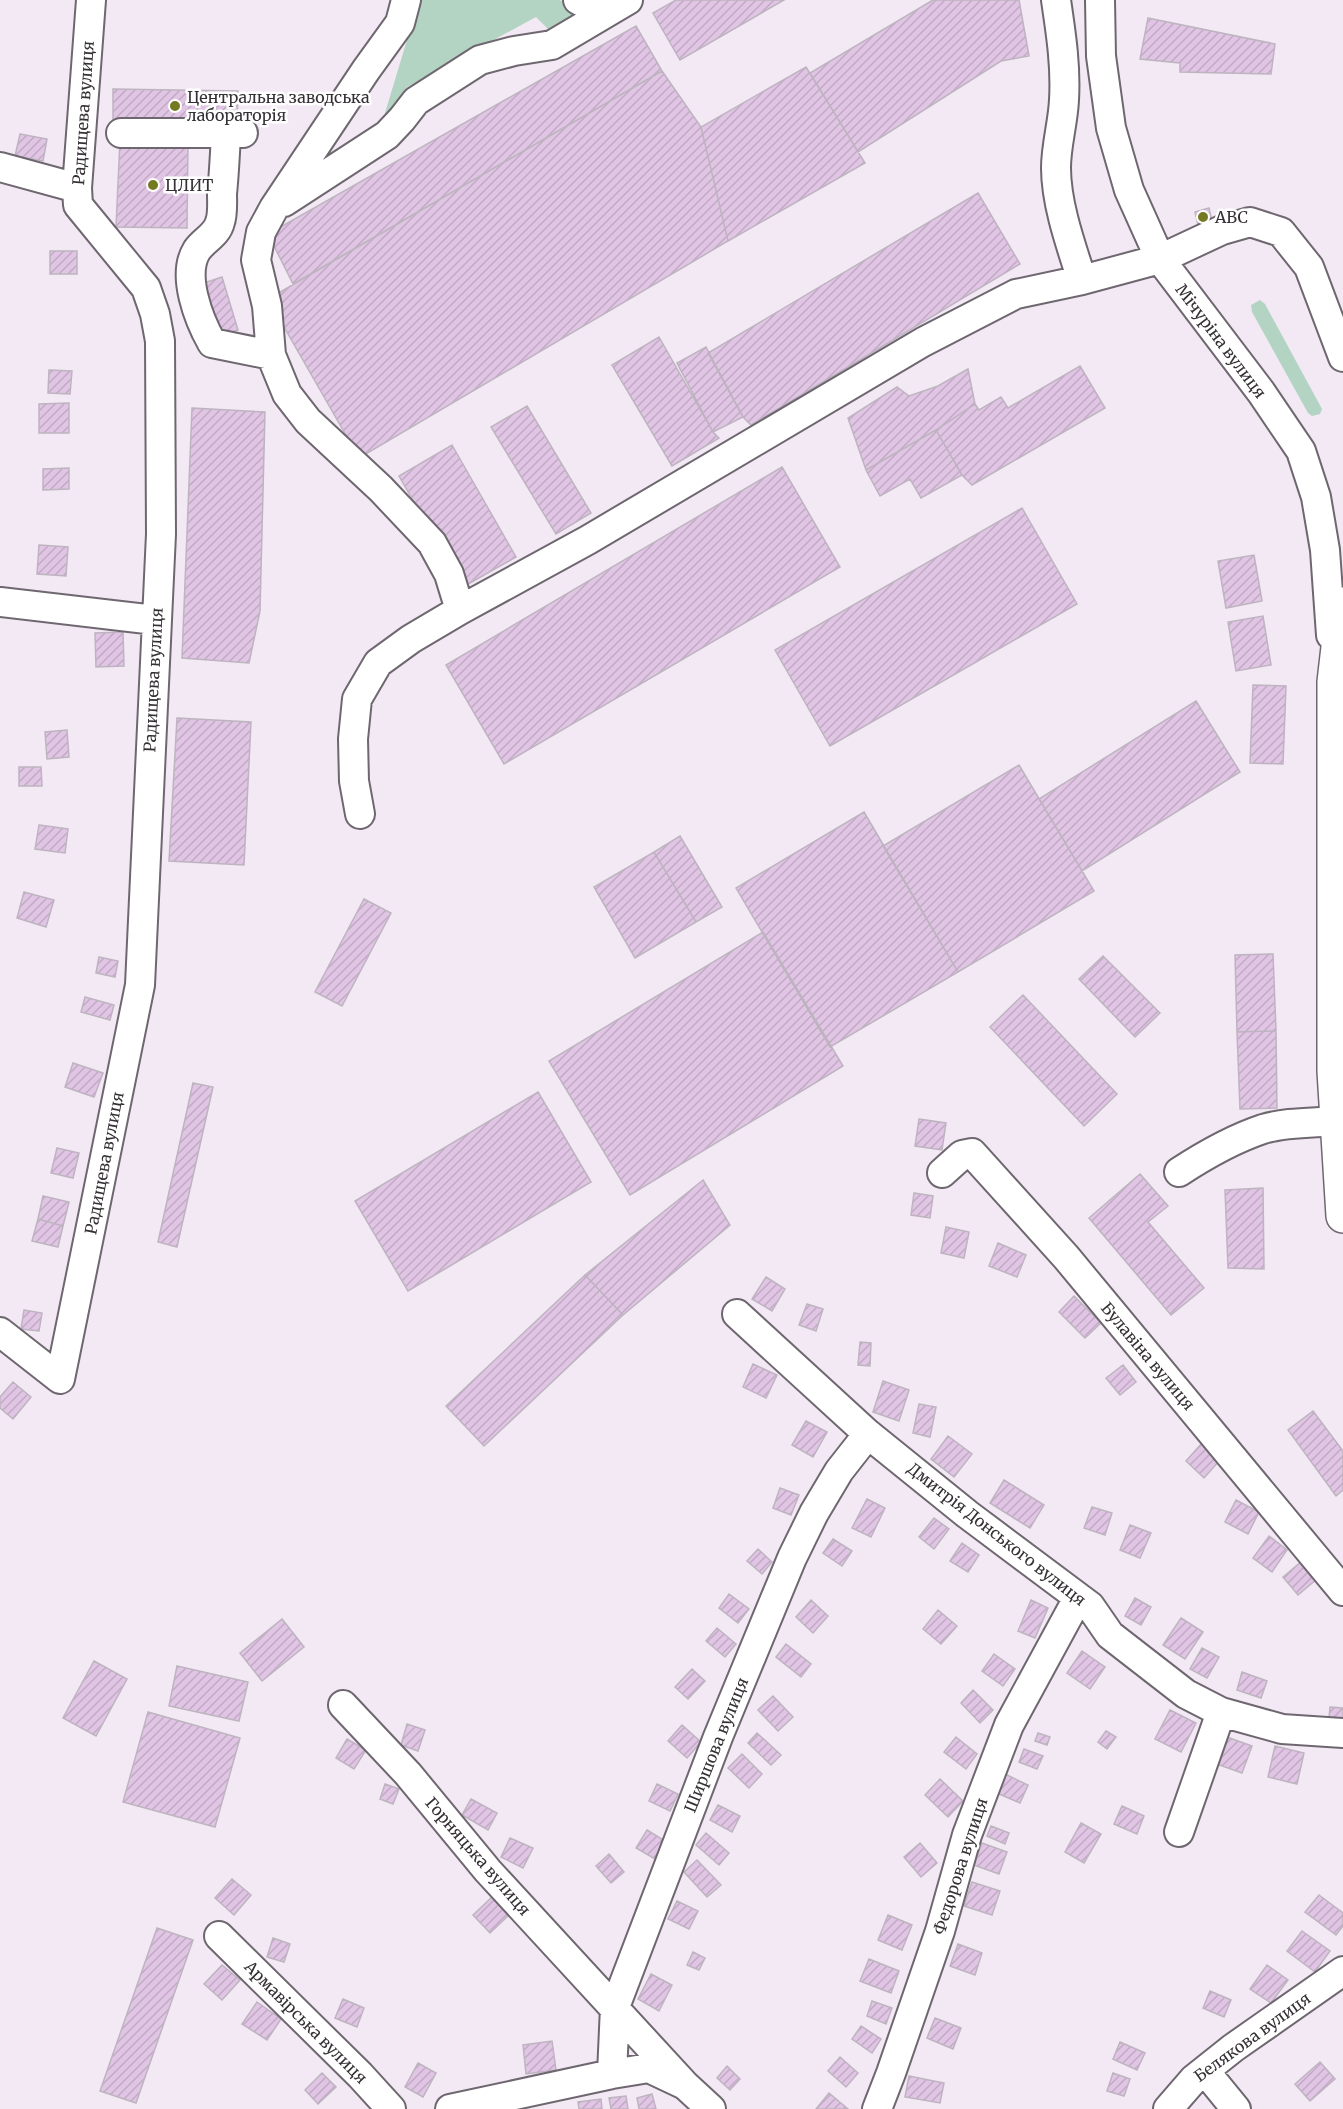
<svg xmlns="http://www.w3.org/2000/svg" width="1343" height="2109" font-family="Merriweather,serif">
	<defs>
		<pattern id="building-hatch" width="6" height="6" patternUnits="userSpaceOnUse" patternTransform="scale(1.5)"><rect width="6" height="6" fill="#e1c5e5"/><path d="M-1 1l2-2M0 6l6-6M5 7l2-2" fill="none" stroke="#c2aac5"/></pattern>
	</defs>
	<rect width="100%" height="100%" fill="#f2e9f4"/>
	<path fill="#b3d4c3" d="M 419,0 L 560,0 L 576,10 L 575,18 L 552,33 L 536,17 L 407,87 L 393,117 L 386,116 L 385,113 Z
		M 1260,300 L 1265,304 L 1322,409 L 1320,414 L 1312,416 L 1308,413 L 1252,312 L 1251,305 Z"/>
	<path fill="url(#building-hatch)" stroke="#bdb4bf" stroke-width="1.5" d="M 676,0 L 784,0 L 680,60 L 653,13 Z
		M 933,0 L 1019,0 L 1029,56 L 1001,61 L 858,152 L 810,73 Z
		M 1148,18 L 1275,44 L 1271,74 L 1180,72 L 1180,63 L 1140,59 Z
		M 636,26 L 662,71 L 293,284 L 268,234 Z
		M 806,67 L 865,163 L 728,241 L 701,127 Z
		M 662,71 L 701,127 L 728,241 L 359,458 L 268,299 Z
		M 113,89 L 238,91 L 237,124 L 113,120 Z
		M 20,134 L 47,139 L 43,161 L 15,156 Z
		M 120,140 L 188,143 L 187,228 L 116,227 Z
		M 978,193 L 1020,264 L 751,425 L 743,417 L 708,353 Z
		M 1209,208 L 1212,222 L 1198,225 L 1195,212 Z
		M 50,251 L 77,251 L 77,274 L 50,274 Z
		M 222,277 L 238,330 L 217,337 L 201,284 Z
		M 659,337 L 713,432 L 719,438 L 672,466 L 612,365 Z
		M 706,347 L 743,417 L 713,432 L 677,363 Z
		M 1080,366 L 1105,408 L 972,485 L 962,475 L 936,430 L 975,404 L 979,410 L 1001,397 L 1008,408 Z
		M 968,369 L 975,404 L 936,430 L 866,470 L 848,418 L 897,387 L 909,396 L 938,386 Z
		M 49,370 L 72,371 L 70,394 L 48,393 Z
		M 69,403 L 69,433 L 39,433 L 39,404 Z
		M 527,406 L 591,513 L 556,534 L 491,427 Z
		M 192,408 L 265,412 L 260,611 L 249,663 L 182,658 Z
		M 936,430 L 962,475 L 921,498 L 910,479 L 880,496 L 866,470 Z
		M 452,445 L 516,557 L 463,587 L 399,476 Z
		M 782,467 L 840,567 L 504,764 L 446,665 Z
		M 69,468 L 69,489 L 43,490 L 43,469 Z
		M 1022,508 L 1077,604 L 830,746 L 775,650 Z
		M 39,545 L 68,547 L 66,576 L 37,574 Z
		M 1254,555 L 1262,601 L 1226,608 L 1218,561 Z
		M 1263,616 L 1271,665 L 1236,671 L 1228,622 Z
		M 123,632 L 124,666 L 96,667 L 95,633 Z
		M 1253,685 L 1286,686 L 1283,764 L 1250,763 Z
		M 1196,701 L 1240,772 L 1082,871 L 1039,799 Z
		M 177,718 L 251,722 L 244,865 L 169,861 Z
		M 67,730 L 69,757 L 47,759 L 45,732 Z
		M 1019,765 L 1094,891 L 958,972 L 883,846 Z
		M 19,767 L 41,767 L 42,786 L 19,786 Z
		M 864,812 L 958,972 L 830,1047 L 736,888 Z
		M 39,825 L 68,829 L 65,853 L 35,849 Z
		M 680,836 L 722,907 L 696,922 L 654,852 Z
		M 654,852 L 696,922 L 635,958 L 594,887 Z
		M 24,892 L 54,900 L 46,927 L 17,918 Z
		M 364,899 L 391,913 L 342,1006 L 315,992 Z
		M 763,932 L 843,1066 L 630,1195 L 549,1061 Z
		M 1273,954 L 1276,1031 L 1237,1032 L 1235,955 Z
		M 1103,956 L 1160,1013 L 1135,1037 L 1079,979 Z
		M 99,957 L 118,961 L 115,977 L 96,973 Z
		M 1023,995 L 1117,1094 L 1084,1126 L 990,1027 Z
		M 85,997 L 114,1005 L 110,1020 L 81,1012 Z
		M 1276,1031 L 1277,1108 L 1240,1109 L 1237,1032 Z
		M 73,1063 L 103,1073 L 94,1097 L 65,1087 Z
		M 193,1083 L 213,1087 L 177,1247 L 158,1242 Z
		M 538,1092 L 591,1182 L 408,1291 L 355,1201 Z
		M 919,1119 L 946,1123 L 942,1150 L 915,1146 Z
		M 57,1148 L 79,1153 L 73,1178 L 51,1173 Z
		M 1140,1174 L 1168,1206 L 1148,1222 L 1204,1288 L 1171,1315 L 1089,1218 Z
		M 703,1180 L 730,1225 L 623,1315 L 585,1275 Z
		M 1263,1188 L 1264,1269 L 1228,1268 L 1225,1190 Z
		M 914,1193 L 933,1196 L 930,1218 L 911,1215 Z
		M 43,1196 L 69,1202 L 63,1226 L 38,1219 Z
		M 38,1219 L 63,1226 L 58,1247 L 32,1241 Z
		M 946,1227 L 969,1232 L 964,1258 L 941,1253 Z
		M 998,1243 L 1026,1255 L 1017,1277 L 989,1266 Z
		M 585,1275 L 623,1315 L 484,1446 L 446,1406 Z
		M 766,1277 L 785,1289 L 772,1311 L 752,1299 Z
		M 1074,1296 L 1101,1323 L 1085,1338 L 1059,1312 Z
		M 807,1304 L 823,1309 L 816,1331 L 799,1325 Z
		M 24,1310 L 42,1313 L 39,1331 L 21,1329 Z
		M 860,1342 L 871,1343 L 870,1366 L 858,1365 Z
		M 753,1364 L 777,1375 L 766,1398 L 743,1387 Z
		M 1123,1365 L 1136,1382 L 1120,1395 L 1106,1378 Z
		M 883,1381 L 909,1390 L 899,1421 L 873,1412 Z
		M 13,1382 L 31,1397 L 13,1419 L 0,1408 L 0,1397 Z
		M 919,1404 L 936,1407 L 930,1437 L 913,1433 Z
		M 1313,1411 L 1343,1451 L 1343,1490 L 1336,1496 L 1288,1430 Z
		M 806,1421 L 827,1432 L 813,1457 L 792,1445 Z
		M 948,1436 L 972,1454 L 954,1477 L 931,1459 Z
		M 1202,1443 L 1220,1460 L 1204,1478 L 1186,1461 Z
		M 1004,1480 L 1044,1505 L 1030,1528 L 990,1503 Z
		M 780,1488 L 799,1495 L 791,1515 L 773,1508 Z
		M 867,1499 L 885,1508 L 871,1537 L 852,1528 Z
		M 1236,1500 L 1259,1512 L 1248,1534 L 1225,1522 Z
		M 1092,1507 L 1112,1513 L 1105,1535 L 1084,1528 Z
		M 934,1518 L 949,1529 L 934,1549 L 919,1537 Z
		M 1130,1525 L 1151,1533 L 1140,1558 L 1120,1550 Z
		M 1269,1536 L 1287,1550 L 1272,1572 L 1253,1558 Z
		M 833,1539 L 852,1551 L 842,1566 L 823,1553 Z
		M 962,1543 L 979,1555 L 968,1572 L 950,1561 Z
		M 758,1549 L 772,1562 L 762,1574 L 747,1561 Z
		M 1302,1561 L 1317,1579 L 1298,1595 L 1283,1577 Z
		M 729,1594 L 749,1609 L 738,1623 L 719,1608 Z
		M 1135,1598 L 1151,1607 L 1141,1625 L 1125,1616 Z
		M 811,1600 L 828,1616 L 813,1633 L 796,1617 Z
		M 1031,1600 L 1048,1608 L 1035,1638 L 1018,1631 Z
		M 938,1610 L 957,1626 L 941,1644 L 923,1629 Z
		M 1181,1618 L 1203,1632 L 1185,1659 L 1163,1645 Z
		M 282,1619 L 304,1647 L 262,1681 L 240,1653 Z
		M 717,1628 L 736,1644 L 725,1657 L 706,1641 Z
		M 786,1644 L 811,1664 L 801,1677 L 776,1657 Z
		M 1202,1648 L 1219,1657 L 1207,1678 L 1190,1669 Z
		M 1082,1651 L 1105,1667 L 1090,1689 L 1067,1673 Z
		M 994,1654 L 1015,1669 L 1003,1686 L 982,1671 Z
		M 94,1661 L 127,1679 L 96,1736 L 63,1718 Z
		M 177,1666 L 248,1682 L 239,1721 L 169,1706 Z
		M 692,1669 L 705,1681 L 688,1699 L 675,1687 Z
		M 1242,1672 L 1267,1681 L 1261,1698 L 1237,1690 Z
		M 973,1690 L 993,1710 L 980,1723 L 961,1703 Z
		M 773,1696 L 793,1717 L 778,1731 L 758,1710 Z
		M 1330,1707 L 1343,1708 L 1343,1719 L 1329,1718 Z
		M 1170,1710 L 1196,1723 L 1181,1752 L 1155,1739 Z
		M 148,1712 L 240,1738 L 215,1827 L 123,1802 Z
		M 407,1724 L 425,1730 L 418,1751 L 401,1745 Z
		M 682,1725 L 701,1742 L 687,1758 L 668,1741 Z
		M 1106,1731 L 1116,1737 L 1107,1749 L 1098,1742 Z
		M 757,1733 L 781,1755 L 771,1765 L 748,1743 Z
		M 1038,1733 L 1050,1737 L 1047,1745 L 1035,1741 Z
		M 1224,1736 L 1252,1746 L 1242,1773 L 1214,1763 Z
		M 956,1737 L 977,1754 L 966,1769 L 944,1752 Z
		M 347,1739 L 366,1750 L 354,1769 L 336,1758 Z
		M 1275,1746 L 1304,1753 L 1297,1784 L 1268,1777 Z
		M 1024,1749 L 1043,1756 L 1037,1769 L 1019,1762 Z
		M 742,1754 L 762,1774 L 749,1788 L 728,1768 Z
		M 1005,1774 L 1028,1785 L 1020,1803 L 997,1793 Z
		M 940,1779 L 963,1801 L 948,1817 L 925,1795 Z
		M 385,1784 L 399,1789 L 393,1804 L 380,1799 Z
		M 657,1784 L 678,1794 L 670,1811 L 649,1801 Z
		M 471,1799 L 497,1813 L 488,1830 L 462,1815 Z
		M 718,1805 L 740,1816 L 732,1832 L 710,1820 Z
		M 1122,1806 L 1144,1816 L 1137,1834 L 1114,1824 Z
		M 1081,1823 L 1101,1834 L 1084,1863 L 1065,1852 Z
		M 991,1826 L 1009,1833 L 1005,1844 L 987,1836 Z
		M 647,1830 L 665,1841 L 655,1859 L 636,1848 Z
		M 706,1833 L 729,1853 L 719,1865 L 696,1845 Z
		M 510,1838 L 533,1848 L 523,1868 L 501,1857 Z
		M 920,1843 L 937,1863 L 921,1877 L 904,1857 Z
		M 982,1843 L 1007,1852 L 999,1874 L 974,1865 Z
		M 609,1854 L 624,1872 L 611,1883 L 596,1866 Z
		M 697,1860 L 721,1885 L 707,1897 L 684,1872 Z
		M 232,1879 L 251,1895 L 234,1915 L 215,1898 Z
		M 972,1882 L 1000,1891 L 992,1915 L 964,1906 Z
		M 1319,1895 L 1343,1913 L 1343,1926 L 1336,1935 L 1305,1912 Z
		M 493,1896 L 510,1914 L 490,1933 L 473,1915 Z
		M 677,1901 L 698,1911 L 689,1929 L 668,1919 Z
		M 888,1915 L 912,1925 L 902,1950 L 878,1940 Z
		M 157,1928 L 193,1940 L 136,2103 L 100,2091 Z
		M 1302,1931 L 1330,1951 L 1315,1972 L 1287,1951 Z
		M 273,1938 L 290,1944 L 284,1962 L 267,1957 Z
		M 958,1944 L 982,1953 L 975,1975 L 950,1966 Z
		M 693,1952 L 705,1958 L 699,1970 L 687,1965 Z
		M 869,1959 L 899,1971 L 891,1993 L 860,1981 Z
		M 222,1965 L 240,1980 L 222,2000 L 204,1984 Z
		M 1267,1965 L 1288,1980 L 1271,2003 L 1250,1989 Z
		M 651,1974 L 672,1985 L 659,2011 L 638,1999 Z
		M 1210,1991 L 1231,2000 L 1224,2017 L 1203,2008 Z
		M 343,1999 L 364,2008 L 357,2027 L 335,2018 Z
		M 872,2001 L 892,2008 L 886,2024 L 867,2016 Z
		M 257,2002 L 281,2019 L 267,2040 L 242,2024 Z
		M 935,2018 L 961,2028 L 953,2049 L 927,2038 Z
		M 861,2026 L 881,2039 L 872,2053 L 852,2039 Z
		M 552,2041 L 556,2070 L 526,2074 L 523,2045 Z
		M 1120,2042 L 1145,2053 L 1137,2070 L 1113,2059 Z
		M 840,2057 L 858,2073 L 846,2087 L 828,2071 Z
		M 1320,2062 L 1335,2079 L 1310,2101 L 1295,2084 Z
		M 418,2063 L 436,2073 L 423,2097 L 405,2087 Z
		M 727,2066 L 740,2079 L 730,2090 L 717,2078 Z
		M 322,2073 L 336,2087 L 318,2104 L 305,2090 Z
		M 1113,2073 L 1130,2079 L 1124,2096 L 1107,2091 Z
		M 909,2076 L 944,2083 L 940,2103 L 905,2097 Z
		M 829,2093 L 848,2109 L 816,2109 Z
		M 652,2094 L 656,2109 L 639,2109 L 637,2098 Z
		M 626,2096 L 628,2109 L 611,2109 L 609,2098 Z
		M 601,2099 L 602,2109 L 579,2109 L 578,2102 Z"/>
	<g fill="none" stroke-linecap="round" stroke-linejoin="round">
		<g stroke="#6f6770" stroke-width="32">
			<path id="minor" d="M 578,0 L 604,14
				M 1056,0 C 1061,34 1066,66 1064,100 C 1063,123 1056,145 1056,168 C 1056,204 1071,246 1082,280 L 1160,259 L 1222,230 L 1250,222 L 1281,232 L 1309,267 L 1343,357
				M 1100,0 L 1101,56 L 1111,128 L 1129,190 L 1160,259 L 1261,392 L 1301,451 L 1316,497 L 1325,550 L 1331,635
				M 121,133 L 243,133
				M 226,134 C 225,154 224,174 222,194 C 222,203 223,214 220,222 C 217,235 204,240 197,250 C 181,275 199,320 212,343 L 271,355 L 267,306 L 256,260 L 261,232 L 274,208 L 366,70 L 400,23 L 406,0
				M 0,167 L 77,188
				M 284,202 L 387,135 L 402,119 L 416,101 L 480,60 L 514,51 L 552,45 L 628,0
				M 271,355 L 287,394 L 308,421 L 381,489 L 432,543 L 449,574 L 460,610
				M 0,602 L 155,620
				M 360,814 L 354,781 L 353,739 L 357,699 L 378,663 L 411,639 L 460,610 L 588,540 L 923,342 L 1016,294 L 1082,280
				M 1179,1172 C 1205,1155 1233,1139 1263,1129 C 1286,1122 1313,1123 1337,1121
				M 942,1173 L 962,1155 L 972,1153 L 1066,1257 L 1343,1591
				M 737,1314 L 868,1434 L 967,1514 L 1090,1606 L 1110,1635 L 1186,1694 L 1221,1712 L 1282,1729 L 1343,1733
				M 0,1332 L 60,1379 L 140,985 L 161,534 L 160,341 L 155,314 L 146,288 L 78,205 L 77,188 L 91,0
				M 343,1705 L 408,1774 L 488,1871 L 685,2085
				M 1179,1832 L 1221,1712
				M 219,1936 L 360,2075 L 391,2109
				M 1205,2071 L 1236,2109
				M 612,2074 L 615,2007 L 718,1737 L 792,1558 L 814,1513 L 839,1471 L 868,1434
				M 450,2109 L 612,2074 L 649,2068 L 685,2085 L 711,2109
				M 877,2109 L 891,2073 L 940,1931 L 967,1835 L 1009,1725 L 1078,1598
				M 1168,2109 L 1194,2079 L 1233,2048 L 1343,1971"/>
		</g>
		<g stroke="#6f6770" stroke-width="36">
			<path id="major" d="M 1343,604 L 1334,682 L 1334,1071 L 1343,1216"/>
		</g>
		<use href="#minor" stroke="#fff" stroke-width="28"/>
		<use href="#major" stroke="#fff" stroke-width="33"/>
	</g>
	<g fill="#747922" stroke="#fff" stroke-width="2">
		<circle cx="175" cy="106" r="6"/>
		<circle cx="153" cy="185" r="6"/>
		<circle cx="1203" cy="217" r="6"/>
	</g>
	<g text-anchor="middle" stroke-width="5" stroke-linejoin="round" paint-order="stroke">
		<g font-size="16" fill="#343034" stroke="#fff" text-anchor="start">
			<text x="187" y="103">Центральна заводська<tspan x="187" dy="18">лабораторія</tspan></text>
			<text x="165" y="191">ЦЛИТ</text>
			<text x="1215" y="223">ABC</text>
		</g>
		<g font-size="16" fill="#343034" stroke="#fff">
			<text transform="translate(83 113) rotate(-86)" y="6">Радищева вулиця</text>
			<text transform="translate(1221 341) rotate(53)" y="6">Мічуріна вулиця</text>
			<text transform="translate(153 680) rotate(-87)" y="6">Радищева вулиця</text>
			<text transform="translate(104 1163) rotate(-79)" y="6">Радищева вулиця</text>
			<text transform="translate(1148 1356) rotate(50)" y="6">Булавіна вулиця</text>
			<text transform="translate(997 1534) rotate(38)" y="6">Дмитрія Донського вулиця</text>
			<text transform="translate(716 1745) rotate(-68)" y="6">Ширшова вулиця</text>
			<text transform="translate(478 1856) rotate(49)" y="6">Горняцька вулиця</text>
			<text transform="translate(960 1866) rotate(-72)" y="6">Федорова вулиця</text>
			<text transform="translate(306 2022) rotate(45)" y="6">Армавірська вулиця</text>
			<text transform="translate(1252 2037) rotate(-36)" y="6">Белякова вулиця</text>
		</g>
	</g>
</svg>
